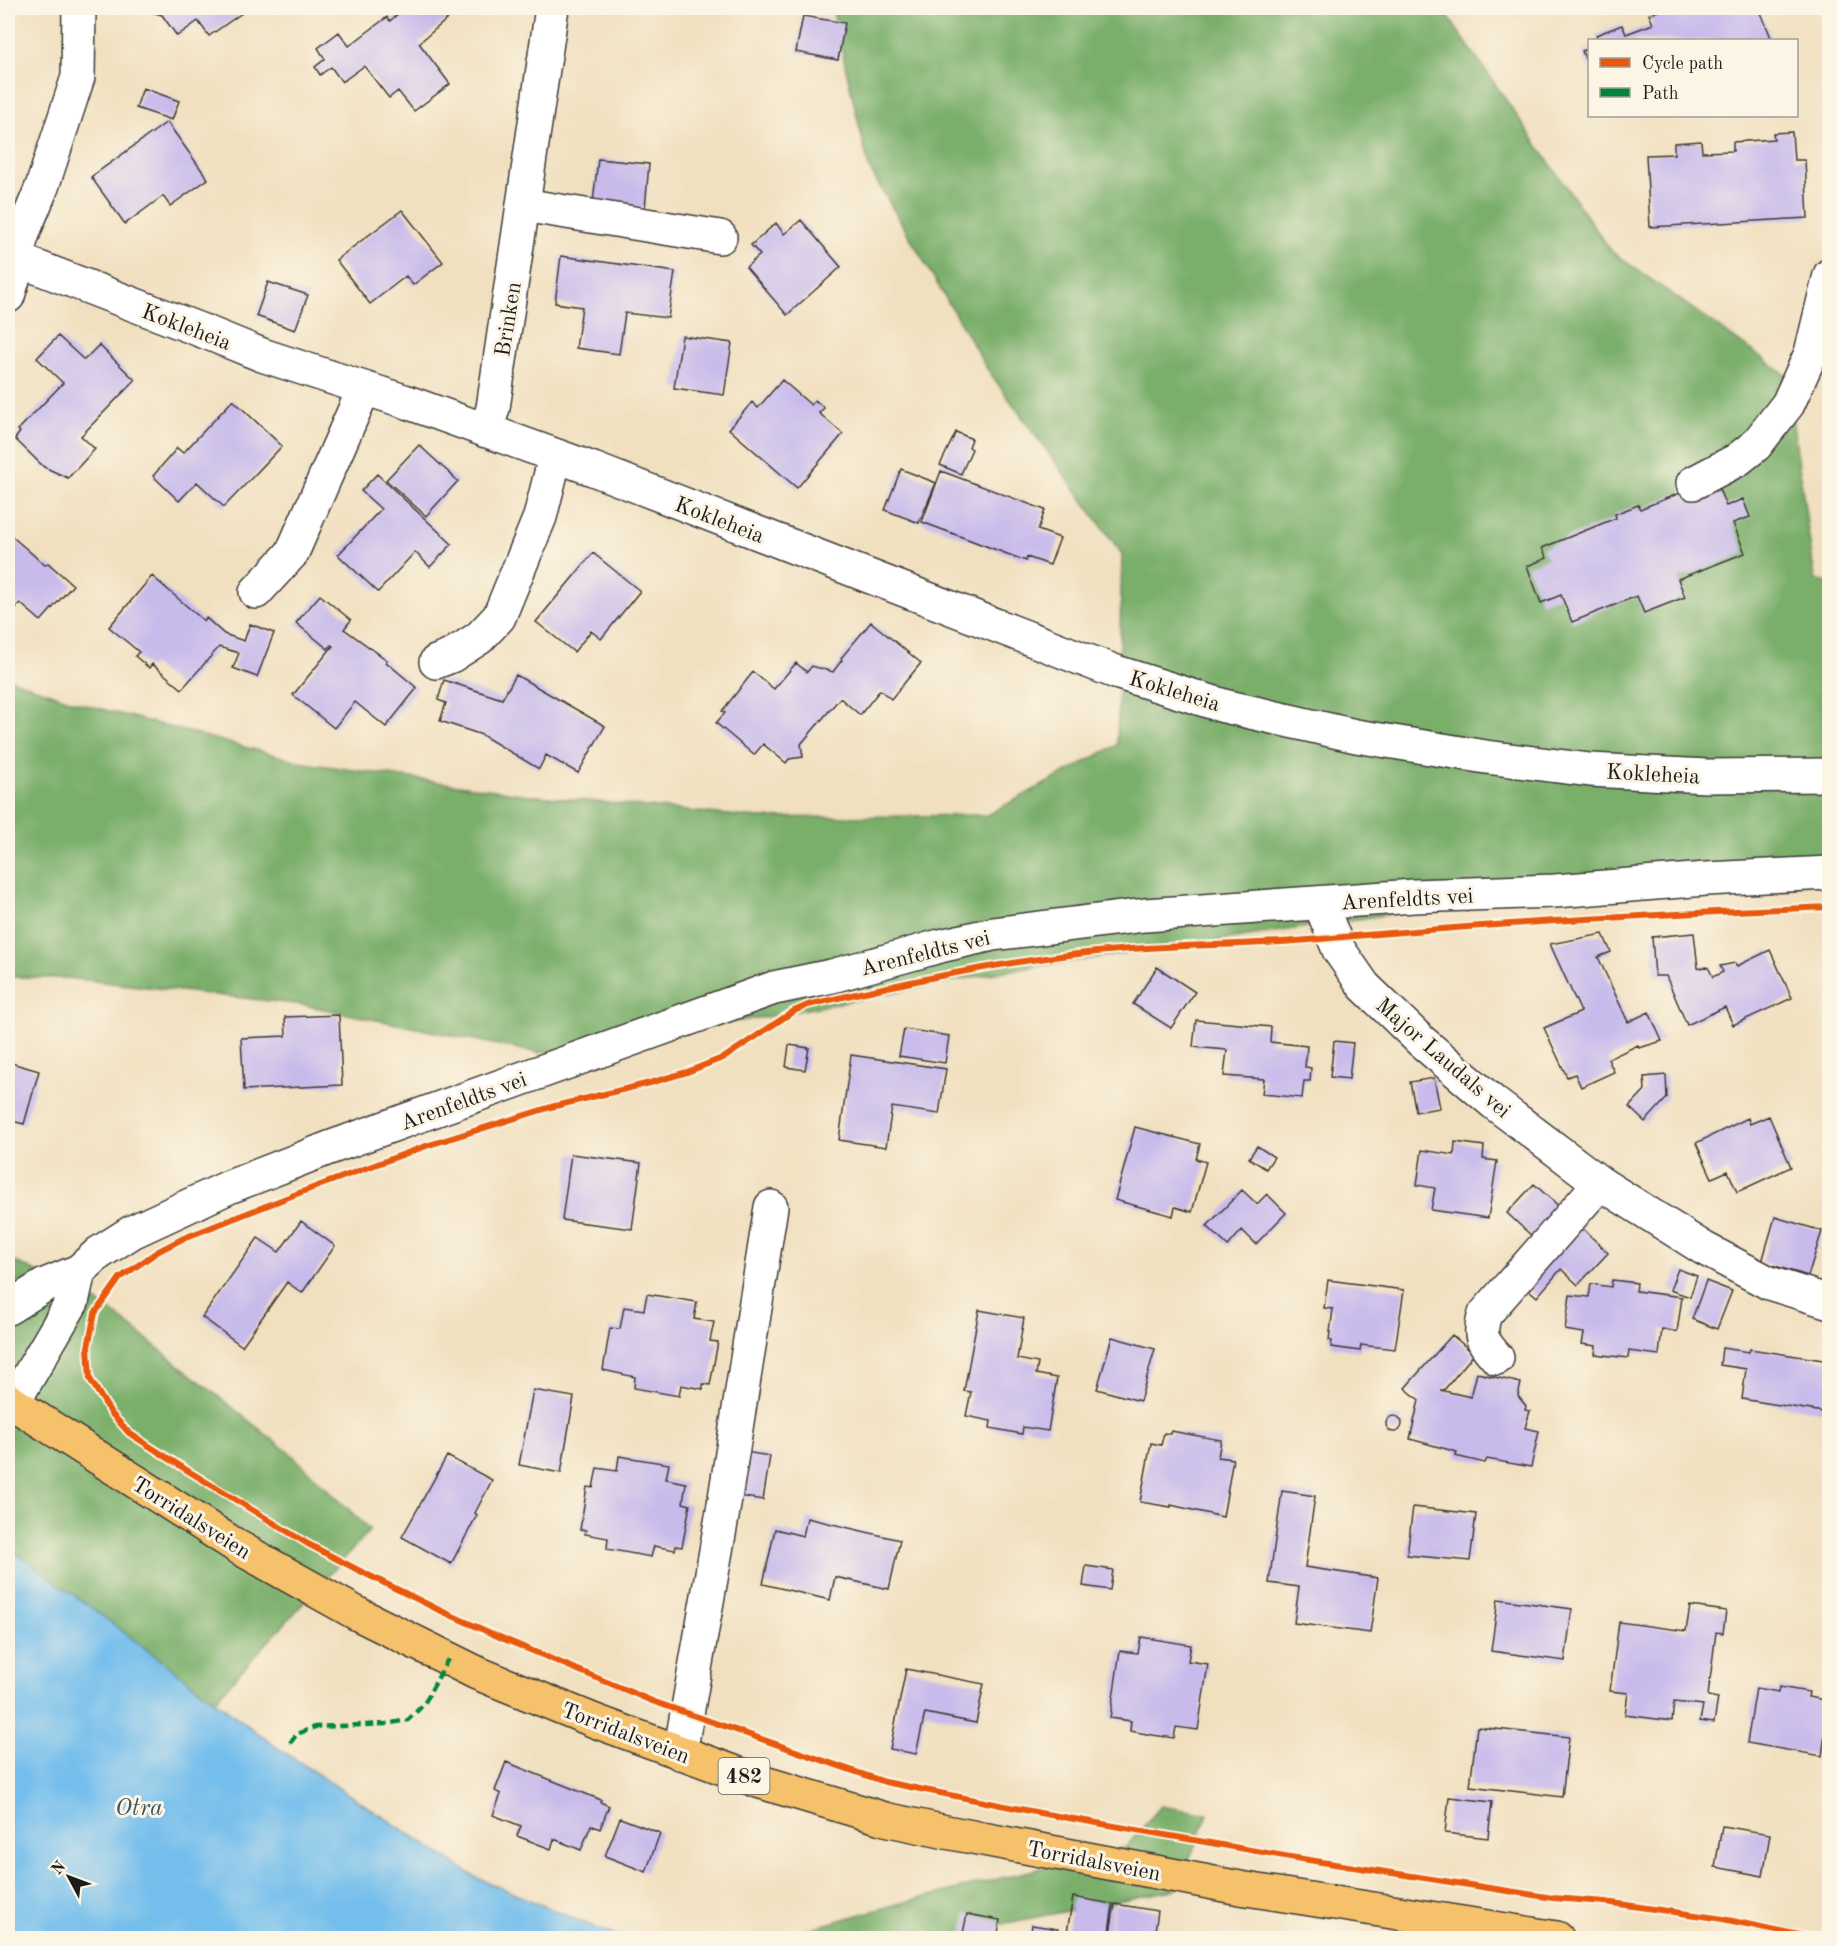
<svg xmlns="http://www.w3.org/2000/svg" width="1837" height="1946" font-family="'Old Standard TT',serif">
	<rect width="100%" height="100%" fill="#fcf5e5"/>
	<filter id="ink" filterUnits="userSpaceOnUse"><feTurbulence type="fractalNoise" baseFrequency=".0167" numOctaves="2"/><feDisplacementMap in="SourceGraphic" scale="12" xChannelSelector="R" yChannelSelector="G"/><feConvolveMatrix kernelMatrix="1 2 1 2 8 2 1 2 1" color-interpolation-filters="sRGB"/></filter>
	<filter id="wash" filterUnits="userSpaceOnUse"><feTurbulence type="fractalNoise" baseFrequency=".008" numOctaves="4" result="noise"/><feDisplacementMap in="SourceGraphic" scale="24" xChannelSelector="R" yChannelSelector="G"/><feGaussianBlur stdDeviation="1.35" result="paint"/><feColorMatrix in="noise" values="0 0 0 0 0 0 0 0 0 0 0 0 0 0 0 0 0 1.4 0 .05"/><feComposite in="paint" operator="in"/></filter>
	<g filter="url(#wash)">
		<rect width="100%" height="100%" fill="#f1e0c0"/>
		<path fill="#7aaf6b" stroke="#4b6644" stroke-width="1.5" d="M 832,8 L 1442,8 L 1611,251 L 1786,375 L 1815,579 L 1829,583 L 1829,877 L 1461,903 L 1235,938 L 1005,971 L 771,1016 L 538,1053 L 304,1005 L 68,978 L 8,977 L 8,678 L 75,702 L 305,763 L 528,795 L 759,818 L 987,815 L 1117,745 L 1122,554 L 988,370 L 869,168 Z
			M 8,1258 L 105,1306 L 292,1455 L 370,1530 L 214,1701 L 8,1547 Z
			M 1161,1806 L 1208,1814 L 1177,1889 L 952,1934 L 953,1938 L 776,1938 L 898,1904 L 1126,1847 Z"/>
		<path fill="#73beec" stroke="#486d84" stroke-width="1.5" d="M 8,1547 L 97,1612 L 279,1749 L 475,1877 L 620,1938 L 8,1938 Z"/>
		<g id="blocks">
			<path fill="#c8baeb" d="M 138,8 L 249,8 L 209,36 L 198,21 L 177,36 L 162,15 Z
				M 399,8 L 456,8 L 459,9 L 419,43 L 450,84 L 414,111 L 398,91 L 389,98 L 364,66 L 342,82 L 331,67 L 320,75 L 315,67 L 325,59 L 318,48 L 339,32 L 349,46 L 387,17 L 390,21 L 402,10 Z
				M 1667,8 L 1677,8 L 1679,13 L 1694,8 L 1759,8 L 1772,40 L 1598,40 L 1596,35 L 1622,25 L 1626,34 L 1653,24 L 1649,14 Z
				M 803,16 L 845,23 L 838,60 L 796,52 Z
				M 1590,48 L 1590,70 L 1589,70 L 1582,51 Z
				M 143,88 L 179,101 L 172,120 L 136,108 Z
				M 167,122 L 208,179 L 170,206 L 163,196 L 125,224 L 91,177 Z
				M 1792,132 L 1794,160 L 1805,160 L 1808,218 L 1650,227 L 1646,155 L 1674,154 L 1674,143 L 1701,141 L 1702,152 L 1733,151 L 1733,142 L 1774,139 L 1773,133 Z
				M 598,159 L 649,164 L 645,208 L 593,202 Z
				M 402,210 L 443,262 L 413,285 L 406,276 L 370,304 L 336,260 Z
				M 801,220 L 841,267 L 787,315 L 746,267 L 760,255 L 751,245 L 776,223 L 784,234 Z
				M 561,256 L 675,272 L 668,318 L 625,313 L 619,354 L 576,348 L 582,307 L 555,303 Z
				M 268,282 L 308,295 L 295,330 L 256,316 Z
				M 58,336 L 84,360 L 99,345 L 135,380 L 81,436 L 95,449 L 68,478 L 44,467 L 15,439 L 20,432 L 18,430 L 63,383 L 37,358 Z
				M 682,336 L 732,343 L 724,395 L 674,388 Z
				M 782,380 L 811,405 L 815,400 L 824,408 L 819,413 L 843,434 L 797,488 L 729,429 L 752,402 L 758,408 Z
				M 233,400 L 282,446 L 224,507 L 197,482 L 179,501 L 153,476 L 177,448 L 183,453 Z
				M 956,432 L 972,439 L 969,447 L 972,449 L 961,474 L 940,465 Z
				M 419,445 L 458,481 L 426,516 L 386,480 Z
				M 901,469 L 936,483 L 919,523 L 885,510 Z
				M 941,471 L 1045,510 L 1038,530 L 1060,538 L 1050,565 L 1027,557 L 1026,561 L 922,522 Z
				M 377,474 L 452,544 L 430,567 L 415,552 L 378,592 L 338,555 L 381,509 L 361,491 Z
				M 1715,479 L 1726,506 L 1743,499 L 1750,517 L 1733,523 L 1745,553 L 1678,579 L 1685,597 L 1644,613 L 1637,596 L 1572,622 L 1561,595 L 1541,603 L 1527,566 L 1547,558 L 1542,548 L 1616,518 L 1615,514 L 1638,505 L 1640,509 Z
				M 8,533 L 45,565 L 48,563 L 73,585 L 41,621 L 20,603 L 8,617 Z
				M 593,553 L 640,591 L 601,639 L 591,631 L 574,652 L 536,622 Z
				M 152,576 L 204,621 L 206,618 L 224,634 L 244,641 L 250,624 L 274,633 L 257,677 L 233,668 L 239,653 L 219,647 L 182,689 L 152,664 L 149,668 L 135,656 L 139,652 L 109,627 Z
				M 320,595 L 351,620 L 344,629 L 387,660 L 386,662 L 417,688 L 386,727 L 355,702 L 334,728 L 293,695 L 333,646 L 331,645 L 328,649 L 296,623 Z
				M 871,622 L 921,663 L 891,699 L 880,690 L 860,715 L 840,698 L 801,744 L 803,757 L 789,759 L 786,763 L 763,744 L 754,755 L 716,723 L 725,713 L 722,711 L 753,672 L 774,689 L 796,663 L 807,672 L 812,666 L 833,672 L 842,660 L 841,658 Z
				M 516,675 L 605,726 L 578,773 L 546,755 L 539,769 L 482,735 L 440,721 L 446,703 L 438,700 L 444,680 L 502,699 Z
				M 1694,933 L 1698,968 L 1708,967 L 1713,977 L 1723,972 L 1720,966 L 1735,963 L 1737,966 L 1770,950 L 1792,998 L 1733,1025 L 1725,1007 L 1687,1025 L 1666,976 L 1655,976 L 1652,937 Z
				M 1603,934 L 1611,952 L 1598,957 L 1628,1022 L 1649,1012 L 1662,1041 L 1639,1048 L 1638,1045 L 1608,1059 L 1614,1072 L 1581,1087 L 1575,1074 L 1567,1077 L 1544,1028 L 1581,1012 L 1550,944 Z
				M 1157,967 L 1195,992 L 1171,1028 L 1133,1004 Z
				M 339,1015 L 342,1085 L 244,1090 L 241,1038 L 286,1036 L 285,1017 Z
				M 1196,1020 L 1271,1027 L 1270,1042 L 1307,1046 L 1305,1067 L 1311,1068 L 1310,1081 L 1304,1081 L 1302,1098 L 1262,1094 L 1264,1079 L 1224,1076 L 1227,1050 L 1193,1047 Z
				M 904,1029 L 949,1036 L 945,1063 L 899,1056 Z
				M 1334,1041 L 1353,1043 L 1349,1079 L 1330,1077 Z
				M 789,1045 L 809,1048 L 805,1070 L 786,1067 Z
				M 851,1055 L 946,1069 L 939,1114 L 892,1107 L 886,1147 L 839,1140 Z
				M 8,1062 L 39,1071 L 24,1124 L 8,1120 Z
				M 1666,1075 L 1667,1098 L 1645,1122 L 1629,1107 L 1645,1090 L 1644,1077 Z
				M 1434,1078 L 1440,1108 L 1416,1112 L 1410,1082 Z
				M 1769,1116 L 1791,1167 L 1737,1192 L 1728,1171 L 1712,1178 L 1696,1143 L 1748,1118 L 1750,1124 Z
				M 1135,1127 L 1200,1144 L 1196,1159 L 1206,1162 L 1192,1212 L 1175,1207 L 1173,1216 L 1115,1200 Z
				M 1455,1142 L 1484,1146 L 1483,1159 L 1497,1161 L 1488,1218 L 1431,1210 L 1435,1188 L 1417,1185 L 1422,1150 L 1454,1155 Z
				M 1257,1146 L 1274,1157 L 1266,1169 L 1249,1158 Z
				M 571,1154 L 641,1163 L 632,1229 L 562,1220 Z
				M 1534,1184 L 1563,1210 L 1536,1240 L 1507,1213 Z
				M 1242,1190 L 1257,1204 L 1267,1194 L 1286,1213 L 1256,1244 L 1242,1230 L 1228,1246 L 1207,1226 Z
				M 1775,1217 L 1822,1231 L 1808,1276 L 1762,1262 Z
				M 301,1221 L 335,1246 L 302,1293 L 287,1282 L 242,1346 L 202,1317 L 258,1238 L 279,1252 Z
				M 1577,1223 L 1608,1253 L 1578,1285 L 1561,1269 L 1537,1297 L 1522,1284 Z
				M 1678,1269 L 1697,1276 L 1690,1297 L 1670,1290 Z
				M 1328,1280 L 1404,1290 L 1395,1349 L 1361,1345 L 1360,1351 L 1331,1347 L 1332,1341 L 1329,1340 L 1333,1309 L 1324,1308 Z
				M 1612,1280 L 1637,1283 L 1636,1291 L 1682,1297 L 1677,1332 L 1662,1329 L 1659,1355 L 1629,1351 L 1628,1358 L 1595,1354 L 1596,1346 L 1582,1344 L 1584,1333 L 1565,1330 L 1570,1295 L 1589,1297 L 1591,1284 L 1611,1287 Z
				M 1706,1281 L 1732,1291 L 1717,1329 L 1692,1319 Z
				M 647,1294 L 697,1302 L 694,1319 L 714,1322 L 710,1341 L 718,1342 L 710,1385 L 703,1384 L 703,1389 L 681,1385 L 679,1396 L 634,1388 L 635,1377 L 603,1370 L 610,1328 L 620,1329 L 624,1307 L 644,1310 Z
				M 979,1310 L 1024,1318 L 1017,1359 L 1038,1363 L 1036,1374 L 1057,1378 L 1048,1431 L 1023,1427 L 1022,1434 L 990,1428 L 991,1421 L 966,1416 L 971,1392 L 964,1391 Z
				M 1452,1335 L 1474,1354 L 1444,1390 L 1440,1390 L 1471,1397 L 1477,1373 L 1521,1383 L 1518,1396 L 1526,1406 L 1525,1410 L 1530,1411 L 1525,1428 L 1539,1431 L 1531,1467 L 1487,1459 L 1485,1463 L 1455,1456 L 1457,1452 L 1410,1439 L 1419,1400 L 1405,1388 Z
				M 1112,1337 L 1155,1349 L 1140,1401 L 1097,1389 Z
				M 1722,1348 L 1749,1352 L 1750,1349 L 1830,1361 L 1830,1413 L 1742,1399 L 1746,1369 L 1720,1365 Z
				M 533,1390 L 574,1397 L 561,1473 L 519,1465 Z
				M1386 1424a8 8 0 1 1 16 0a8 8 0 1 1-16 0Z
				M 1171,1431 L 1221,1440 L 1218,1457 L 1233,1459 L 1223,1517 L 1171,1505 L 1171,1507 L 1140,1502 L 1151,1443 L 1161,1445 L 1164,1433 L 1170,1434 Z
				M 745,1452 L 770,1456 L 763,1500 L 738,1496 Z
				M 447,1456 L 492,1480 L 475,1513 L 477,1515 L 451,1564 L 402,1537 Z
				M 619,1456 L 669,1464 L 666,1479 L 686,1483 L 683,1503 L 690,1505 L 682,1547 L 676,1546 L 675,1550 L 654,1546 L 651,1557 L 607,1549 L 608,1538 L 585,1534 L 586,1530 L 580,1530 L 587,1487 L 593,1488 L 597,1468 L 617,1471 Z
				M 1282,1491 L 1315,1496 L 1305,1567 L 1378,1578 L 1370,1633 L 1294,1623 L 1299,1587 L 1269,1583 Z
				M 1413,1507 L 1476,1514 L 1470,1561 L 1407,1555 Z
				M 807,1518 L 900,1540 L 889,1589 L 835,1577 L 830,1600 L 763,1584 L 775,1529 L 803,1536 Z
				M 1086,1566 L 1113,1570 L 1110,1590 L 1083,1586 Z
				M 1498,1599 L 1572,1609 L 1565,1661 L 1491,1651 Z
				M 1690,1606 L 1726,1611 L 1723,1633 L 1716,1632 L 1708,1696 L 1718,1698 L 1714,1723 L 1700,1721 L 1703,1705 L 1674,1702 L 1672,1721 L 1625,1715 L 1628,1693 L 1610,1691 L 1619,1622 L 1686,1631 Z
				M 1141,1637 L 1191,1645 L 1188,1661 L 1208,1664 L 1198,1730 L 1176,1727 L 1174,1738 L 1152,1735 L 1130,1731 L 1131,1721 L 1110,1718 L 1120,1651 L 1138,1653 Z
				M 906,1669 L 984,1684 L 976,1723 L 925,1713 L 916,1754 L 890,1749 Z
				M 1779,1687 L 1809,1692 L 1808,1697 L 1830,1701 L 1830,1735 L 1825,1734 L 1822,1756 L 1747,1743 L 1756,1688 L 1778,1692 Z
				M 1477,1727 L 1569,1737 L 1562,1797 L 1470,1786 Z
				M 506,1762 L 601,1800 L 600,1802 L 609,1806 L 600,1829 L 591,1825 L 581,1850 L 554,1839 L 551,1849 L 517,1836 L 521,1826 L 493,1815 L 501,1794 L 495,1791 Z
				M 1449,1797 L 1492,1802 L 1488,1838 L 1445,1833 Z
				M 620,1818 L 660,1833 L 646,1872 L 605,1856 Z
				M 1722,1826 L 1770,1834 L 1763,1876 L 1715,1867 Z
				M 1073,1897 L 1113,1904 L 1108,1938 L 1066,1938 Z
				M 1115,1904 L 1158,1911 L 1154,1938 L 1109,1938 Z
				M 967,1914 L 1000,1920 L 998,1933 L 1023,1938 L 962,1938 Z
				M 1032,1925 L 1058,1929 L 1056,1938 L 1030,1938 Z"/>
		</g>
	</g>
	<g filter="url(#ink)">
		<use href="#blocks" fill-opacity="0" stroke="#3c3935" stroke-width="1.5"/>
		<g fill="none" stroke-linecap="round" stroke-linejoin="round">
			<g stroke="#3c3935" stroke-width="36">
				<path id="minor" d="M 523,205 L 720,237
					M 8,256 L 213,335 L 262,355 L 407,402 L 593,469 L 1116,672 L 1224,706 L 1356,736 L 1486,757 L 1590,770 L 1707,776 L 1830,775
					M 8,296 L 15,273 L 15,258 L 25,228 L 42,187 L 78,77 L 79,8
					M 486,431 L 493,408 L 552,8
					M 1693,483 L 1737,460 L 1756,445 L 1788,404 L 1811,353 L 1830,275
					M 256,592 L 292,553 L 359,400 L 361,388
					M 436,662 L 451,656 L 479,638 L 499,617 L 540,517 L 555,457
					M 1320,903 L 1339,950 L 1364,986 L 1421,1041 L 1494,1103 L 1600,1183 L 1703,1248 L 1769,1283 L 1830,1302
					M 8,1308 L 45,1285 L 79,1271 L 99,1253 L 132,1232 L 229,1187 L 329,1148 L 774,988 L 832,976 L 940,946 L 993,934 L 1145,915 L 1414,896 L 1555,891 L 1706,879 L 1830,873
					M 1497,1358 C 1482,1341 1478,1336 1485,1314 L 1600,1183
					M 13,1403 L 72,1302 L 79,1271
					M 680,1753 L 722,1517 L 771,1207"/>
			</g>
			<g stroke="#3c3935" stroke-width="36">
				<path id="major" d="M 8,1400 L 238,1547 L 358,1614 L 477,1673 L 595,1721 L 761,1782 L 885,1819 L 946,1832 L 1240,1888 L 1557,1938"/>
			</g>
			<use href="#minor" stroke="#fff" stroke-width="33"/>
			<use href="#major" stroke="#f5c16b" stroke-width="33"/>
			<path stroke="#00873e" stroke-width="4.5" stroke-dasharray="9 4.5" stroke-linecap="butt" d="M 290,1743 L 297,1734 L 315,1727 L 386,1724 L 408,1720 L 424,1704 L 448,1659"/>
			<g stroke="#fcf5e5" stroke-width="10">
				<path id="cycleway" d="M 1813,1938 L 1723,1919 L 1605,1902 L 1553,1898 L 1296,1858 L 1040,1813 L 885,1782 L 652,1701 L 504,1639 L 437,1609 L 358,1570 L 308,1544 L 185,1469 L 129,1433 L 111,1413 L 90,1379 L 88,1347 L 95,1313 L 120,1278 L 157,1252 L 184,1238 L 299,1193 L 426,1146 L 551,1107 L 650,1083 L 687,1072 L 725,1057 L 794,1011 L 808,1005 C 907,982 1006,960 1107,951 C 1174,944 1242,946 1309,940 C 1482,924 1656,914 1830,907"/>
			</g>
			<use href="#cycleway" stroke="#e8590c" stroke-width="6"/>
		</g>
	</g>
	<g text-anchor="middle" stroke-width="6" stroke-linejoin="round" paint-order="stroke">
		<rect fill="#fcf5e5" stroke="#5f5d58" stroke-width="1.5" x="718.5" y="1758" width="51" height="36" rx="4.5"/>
		<g font-size="21" font-weight="bold" fill="#1c1c1c">
			<text x="744" y="1783">482</text>
		</g>
		<g font-size="22" fill="#1c1c1c" stroke="#fcf5e5">
			<text transform="translate(507 319) rotate(-81)" y="8">Brinken</text>
			<text transform="translate(187 326) rotate(21)" y="8">Kokleheia</text>
			<text transform="translate(720 519) rotate(21)" y="8">Kokleheia</text>
			<text transform="translate(1175 690) rotate(17)" y="8">Kokleheia</text>
			<text transform="translate(1653 773) rotate(3)" y="8">Kokleheia</text>
			<text transform="translate(1407 898) rotate(-3)" y="8">Arenfeldts vei</text>
			<text transform="translate(925 952) rotate(-14)" y="8">Arenfeldts vei</text>
			<text transform="translate(1444 1057) rotate(41)" y="8">Major Laudals vei</text>
			<text transform="translate(463 1100) rotate(-20)" y="8">Arenfeldts vei</text>
			<text transform="translate(192 1517) rotate(32)" y="8">Torridalsveien</text>
			<text transform="translate(626 1732) rotate(21)" y="8">Torridalsveien</text>
			<text transform="translate(1094 1860) rotate(11)" y="8">Torridalsveien</text>
		</g>
		<g font-size="24" font-style="italic" fill="#3a5565" stroke="#fcf5e5">
			<text x="139" y="1815">Otra</text>
		</g>
	</g>
	<rect width="1837" height="1946" fill="none" stroke="#fcf5e5" stroke-width="30"/>
	<rect x="1588" y="39" width="210" height="78" fill="#fcf5e5" stroke="#a29e95" stroke-width="1.5"/>
	<rect x="1600" y="58" width="30" height="9" fill="#e8590c" stroke="#a29e95" stroke-width="1.5"/>
	<text x="1642" y="69" font-size="18" fill="#1c1c1c">Cycle path</text>
	<rect x="1600" y="88" width="30" height="9" fill="#00873e" stroke="#a29e95" stroke-width="1.5"/>
	<text x="1642" y="99" font-size="18" fill="#1c1c1c">Path</text>
	<g transform="translate(69 1877) rotate(311)" stroke="#fcf5e5" stroke-width="4.5" paint-order="stroke">
	<path d="M0-4.5L10 22L0 15L-10 22Z" fill="#1c1c1c"/>
	<text y="-9" font-size="16" font-weight="bold" text-anchor="middle" fill="#1c1c1c">N</text>
	</g>
</svg>
